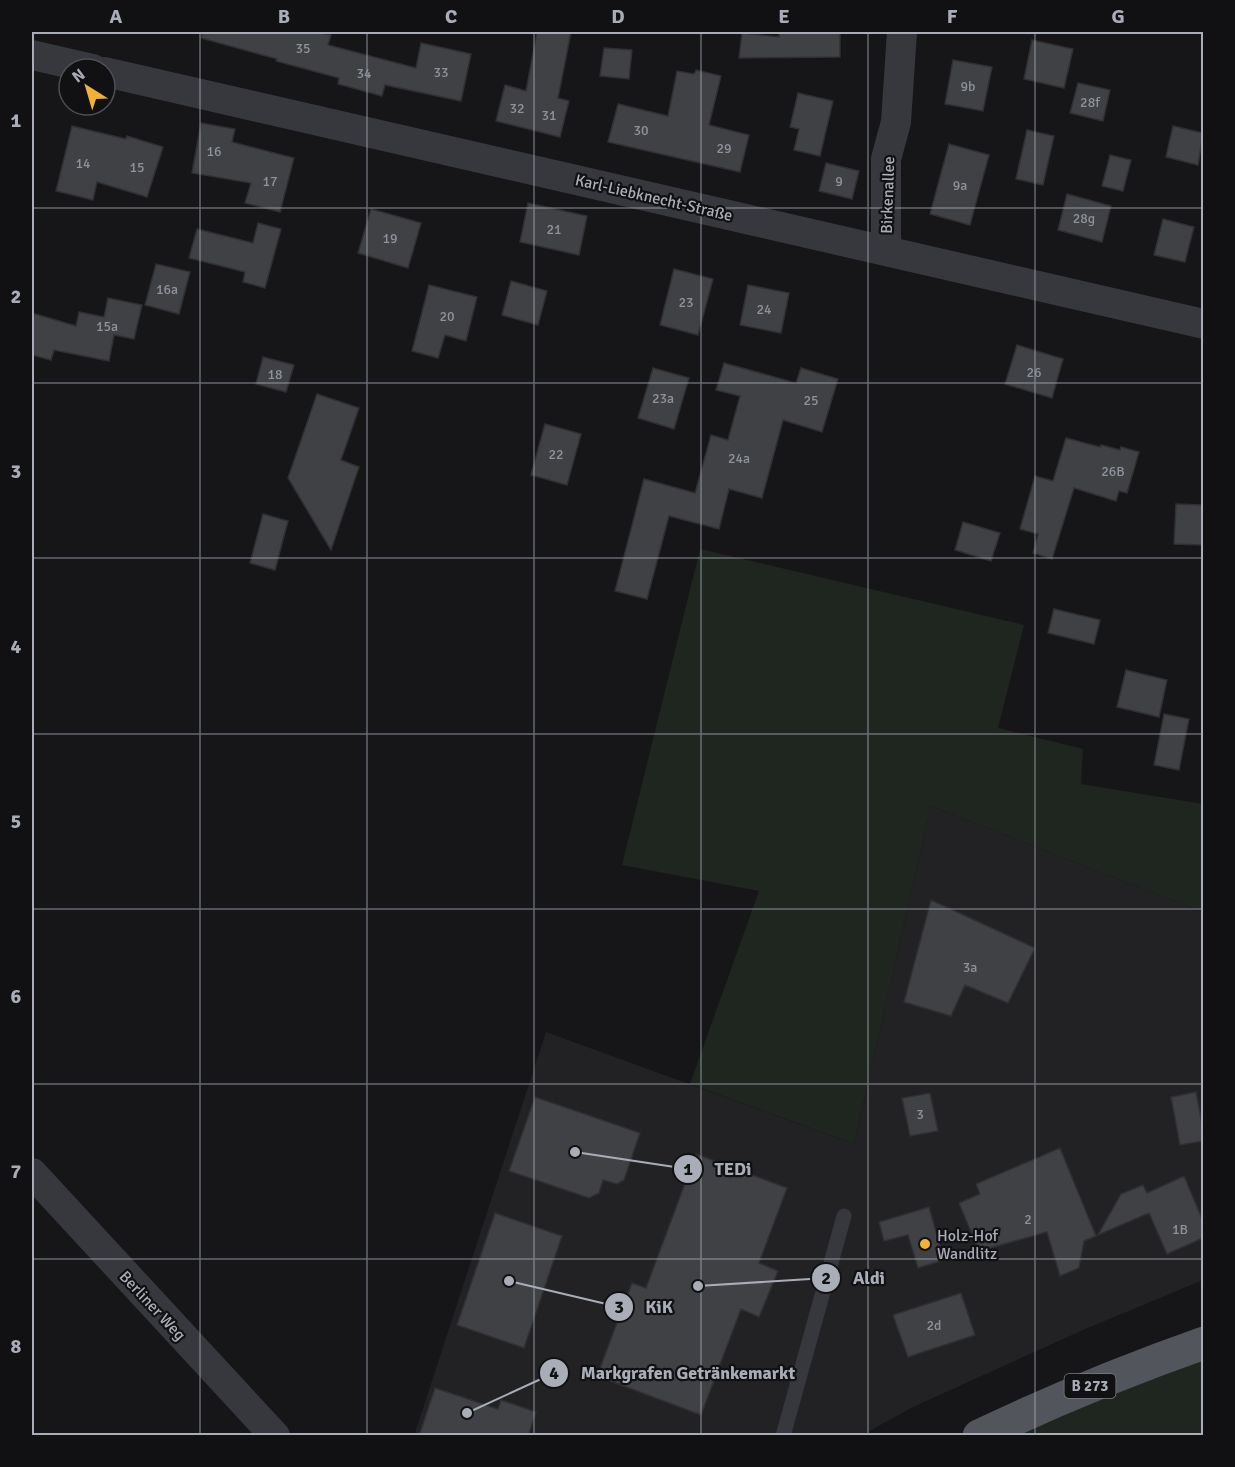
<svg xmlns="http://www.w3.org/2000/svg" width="1235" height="1467" font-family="Signika,sans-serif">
	<rect width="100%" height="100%" fill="#161618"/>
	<path fill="#222225" d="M 931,806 L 1203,912 L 1203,1280 L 1083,1330 L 913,1407 L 862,1435 L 414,1436 L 546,1032 L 854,1144 Z"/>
	<path fill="#1e261f" d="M 700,549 L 1024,625 L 998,728 L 1083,749 L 1081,784 L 1203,804 L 1203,912 L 931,806 L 854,1144 L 690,1084 L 759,891 L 622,865 Z
		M 1203,1360 L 1203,1435 L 1013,1436 L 1154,1377 Z"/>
	<path fill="#404145" stroke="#303034" stroke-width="1.5" d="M 202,32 L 317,32 L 331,35 L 328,45 L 416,68 L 421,43 L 471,54 L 461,101 L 385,85 L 382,96 L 338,84 L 339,78 L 276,61 L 277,59 L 201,38 Z
		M 537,32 L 571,32 L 558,98 L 569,101 L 560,137 L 496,121 L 505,85 L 526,91 Z
		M 779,32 L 840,32 L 840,57 L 739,58 L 742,33 L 779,37 Z
		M 1032,40 L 1073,49 L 1064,88 L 1024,79 Z
		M 604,48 L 632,50 L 629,79 L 600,76 Z
		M 953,60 L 992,67 L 983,111 L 945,104 Z
		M 696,70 L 721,76 L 709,125 L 749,135 L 740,172 L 608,142 L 618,104 L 668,116 L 677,71 L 694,74 Z
		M 1078,83 L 1110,90 L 1103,121 L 1070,113 Z
		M 798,93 L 833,101 L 820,156 L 794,150 L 799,129 L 790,127 Z
		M 201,123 L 235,129 L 232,142 L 294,158 L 280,212 L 245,203 L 251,183 L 192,173 Z
		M 72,126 L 126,139 L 127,136 L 163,147 L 147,197 L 97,182 L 93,200 L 56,191 Z
		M 1173,126 L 1203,133 L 1198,165 L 1166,157 Z
		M 1027,130 L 1054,136 L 1043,185 L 1016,179 Z
		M 949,144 L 989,155 L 970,225 L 930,214 Z
		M 1110,155 L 1131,160 L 1123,191 L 1102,186 Z
		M 826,163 L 859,171 L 852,199 L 819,191 Z
		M 1067,194 L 1111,206 L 1102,242 L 1058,230 Z
		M 528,203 L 587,216 L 579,255 L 520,242 Z
		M 371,209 L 421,223 L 408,268 L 358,253 Z
		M 1163,219 L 1194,227 L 1185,262 L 1154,255 Z
		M 258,223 L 281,229 L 265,288 L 243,282 L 245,272 L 189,258 L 197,229 L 253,243 Z
		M 156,264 L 190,272 L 179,314 L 145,305 Z
		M 674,269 L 713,279 L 698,335 L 660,325 Z
		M 511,281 L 547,291 L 538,325 L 502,315 Z
		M 429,285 L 477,297 L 466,341 L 445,335 L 438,358 L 412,351 Z
		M 748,285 L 789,293 L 781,333 L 740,325 Z
		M 108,298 L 142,305 L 134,339 L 114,335 L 109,361 L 54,350 L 51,360 L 32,355 L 32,313 L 76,326 L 79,312 L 104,317 Z
		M 1017,345 L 1063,359 L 1052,398 L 1005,384 Z
		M 263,357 L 294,365 L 286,392 L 256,384 Z
		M 724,363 L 796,383 L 801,368 L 838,379 L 822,432 L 783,420 L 762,498 L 729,489 L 719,529 L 669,516 L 647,599 L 615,591 L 644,479 L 695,493 L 711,435 L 728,440 L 740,396 L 716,390 Z
		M 653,368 L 689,378 L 674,429 L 638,418 Z
		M 317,394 L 359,408 L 341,460 L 359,467 L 331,550 L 288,478 Z
		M 545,424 L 581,434 L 567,485 L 531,475 Z
		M 1066,438 L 1100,447 L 1101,445 L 1120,450 L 1121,447 L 1139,452 L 1127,493 L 1119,491 L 1116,501 L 1074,488 L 1052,559 L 1033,553 L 1038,534 L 1020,529 L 1035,476 L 1053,481 Z
		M 1176,504 L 1203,505 L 1203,545 L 1174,544 Z
		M 263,514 L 288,521 L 275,570 L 250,563 Z
		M 963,522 L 1000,533 L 991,561 L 955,550 Z
		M 1054,609 L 1100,620 L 1094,644 L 1048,633 Z
		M 1126,670 L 1167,680 L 1159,717 L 1117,707 Z
		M 1164,714 L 1189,719 L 1179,770 L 1154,765 Z
		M 931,900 L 1035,948 L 1008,1003 L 965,985 L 951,1016 L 904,1002 Z
		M 1196,1092 L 1203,1129 L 1203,1141 L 1180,1145 L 1171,1097 Z
		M 930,1093 L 938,1131 L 910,1136 L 902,1098 Z
		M 535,1097 L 640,1133 L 624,1180 L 617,1184 L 603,1180 L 599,1193 L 589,1198 L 509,1171 Z
		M 1060,1148 L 1096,1236 L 1084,1241 L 1079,1268 L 1060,1276 L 1047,1232 L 979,1251 L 959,1203 L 980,1194 L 976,1184 Z
		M 696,1154 L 787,1188 L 759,1263 L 778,1271 L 759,1317 L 741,1309 L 701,1415 L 597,1376 L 632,1283 L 646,1288 Z
		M 1184,1176 L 1203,1221 L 1203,1238 L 1167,1254 L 1149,1213 L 1098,1235 L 1121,1194 L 1143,1185 L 1147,1193 Z
		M 929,1207 L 944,1260 L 918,1268 L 908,1235 L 884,1241 L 879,1222 Z
		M 495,1213 L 562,1236 L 524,1348 L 457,1325 Z
		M 961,1293 L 975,1335 L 908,1357 L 893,1315 Z
		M 435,1388 L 498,1409 L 501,1400 L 536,1412 L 528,1436 L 419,1436 Z"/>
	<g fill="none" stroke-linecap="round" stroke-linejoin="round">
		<path stroke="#37383d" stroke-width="15" d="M 783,1436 L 844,1216"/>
		<path stroke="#37383d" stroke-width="30" d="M 32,55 L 93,69
			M 105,72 L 1204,324
			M 886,251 L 886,159 L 896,122 L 902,32
			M 32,1173 L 275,1436"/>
		<path stroke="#53555c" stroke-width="33" d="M 979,1436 C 1052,1401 1127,1370 1204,1343"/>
	</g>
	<path fill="none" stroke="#a8adb8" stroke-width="1.5" stroke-opacity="0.55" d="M 200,32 L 200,1436M 367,32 L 367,1436M 534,32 L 534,1436M 701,32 L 701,1436M 868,32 L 868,1436M 1035,32 L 1035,1436M 32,208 L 1204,208M 32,383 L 1204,383M 32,558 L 1204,558M 32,734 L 1204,734M 32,909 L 1204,909M 32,1084 L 1204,1084M 32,1259 L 1204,1259"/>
	<circle fill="#f2b134" stroke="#111113" stroke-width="2" cx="925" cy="1244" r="6"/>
	<g text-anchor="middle" stroke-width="4.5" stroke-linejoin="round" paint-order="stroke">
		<g font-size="14" fill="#8e929b">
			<text x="303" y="53">35</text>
			<text x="441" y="77">33</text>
			<text x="364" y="78">34</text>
			<text x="968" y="91">9b</text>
			<text x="1090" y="107">28f</text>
			<text x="517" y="113">32</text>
			<text x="549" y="120">31</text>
			<text x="641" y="135">30</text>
			<text x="724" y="153">29</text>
			<text x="214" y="156">16</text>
			<text x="83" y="168">14</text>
			<text x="137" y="172">15</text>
			<text x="270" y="186">17</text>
			<text x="839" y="186">9</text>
			<text x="960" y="190">9a</text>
			<text x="1084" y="223">28g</text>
			<text x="554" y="234">21</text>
			<text x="390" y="243">19</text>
			<text x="167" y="294">16a</text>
			<text x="686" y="307">23</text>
			<text x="764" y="314">24</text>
			<text x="447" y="321">20</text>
			<text x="107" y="331">15a</text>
			<text x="1034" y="377">26</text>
			<text x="275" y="379">18</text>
			<text x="663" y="403">23a</text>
			<text x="811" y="405">25</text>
			<text x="556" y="459">22</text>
			<text x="739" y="463">24a</text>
			<text x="1113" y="476">26B</text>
			<text x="970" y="972">3a</text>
			<text x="920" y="1119">3</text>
			<text x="1028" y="1224">2</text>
			<text x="1180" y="1234">1B</text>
			<text x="934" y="1330">2d</text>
		</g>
		<rect fill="#111113" stroke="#7b7e86" stroke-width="1.5" x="1064.5" y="1374" width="51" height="24" rx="4.5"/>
		<g font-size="15" font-weight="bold" fill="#a8adb8">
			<text x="1090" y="1391">B 273</text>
		</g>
		<g font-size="16" fill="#a8adb8" stroke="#111113">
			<text transform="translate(887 195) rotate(-88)" y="6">Birkenallee</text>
			<text transform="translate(654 197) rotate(13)" y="6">Karl-Liebknecht-Straße</text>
			<text transform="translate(153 1305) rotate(47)" y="6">Berliner Weg</text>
		</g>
		<g font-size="16" fill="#a8adb8" stroke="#111113" text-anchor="start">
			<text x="937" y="1241">Holz-Hof<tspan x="937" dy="18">Wandlitz</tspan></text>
		</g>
	</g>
	<path fill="none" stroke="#a8adb8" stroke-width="2" d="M575 1152L688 1169M698 1286L826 1278M509 1281L619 1307M467 1413L554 1373"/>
	<g fill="#a8adb8" stroke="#111113" stroke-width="2">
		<circle cx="575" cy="1152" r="6"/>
		<circle cx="698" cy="1286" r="6"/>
		<circle cx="509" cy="1281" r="6"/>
		<circle cx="467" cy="1413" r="6"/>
		<circle cx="688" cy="1169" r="15"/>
		<circle cx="826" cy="1278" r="15"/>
		<circle cx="619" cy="1307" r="15"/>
		<circle cx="554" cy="1373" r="15"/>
	</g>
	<g font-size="18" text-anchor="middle" font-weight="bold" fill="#111">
		<text x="688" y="1175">1</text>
		<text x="826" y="1284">2</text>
		<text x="619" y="1313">3</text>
		<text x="554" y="1379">4</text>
	</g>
	<g font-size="18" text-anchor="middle" font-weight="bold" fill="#a8adb8" stroke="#111113" stroke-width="4.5" stroke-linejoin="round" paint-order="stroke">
		<text x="733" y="1175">TEDi</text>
		<text x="869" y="1284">Aldi</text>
		<text x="659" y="1313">KiK</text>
		<text x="688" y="1379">Markgrafen Getränkemarkt</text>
	</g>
	<rect width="1235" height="1467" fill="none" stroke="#111113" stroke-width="66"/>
	<g transform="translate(87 87) rotate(323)"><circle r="28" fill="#111113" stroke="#4d4f55" stroke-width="1.5"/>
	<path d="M0-4.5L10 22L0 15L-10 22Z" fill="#f2b134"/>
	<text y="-9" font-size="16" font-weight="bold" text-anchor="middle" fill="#a8adb8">N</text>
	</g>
	<rect x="33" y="33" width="1169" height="1401" fill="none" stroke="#a8adb8" stroke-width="2"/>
	<g font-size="20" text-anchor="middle" font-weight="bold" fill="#a8adb8">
		<text x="116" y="23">A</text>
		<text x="284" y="23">B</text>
		<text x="451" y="23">C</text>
		<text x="618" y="23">D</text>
		<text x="784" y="23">E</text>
		<text x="952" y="23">F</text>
		<text x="1118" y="23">G</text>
		<text x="16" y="127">1</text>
		<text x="16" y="303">2</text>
		<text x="16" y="478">3</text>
		<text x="16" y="653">4</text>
		<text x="16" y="828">5</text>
		<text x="16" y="1003">6</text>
		<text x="16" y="1178">7</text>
		<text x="16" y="1353">8</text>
	</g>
</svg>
